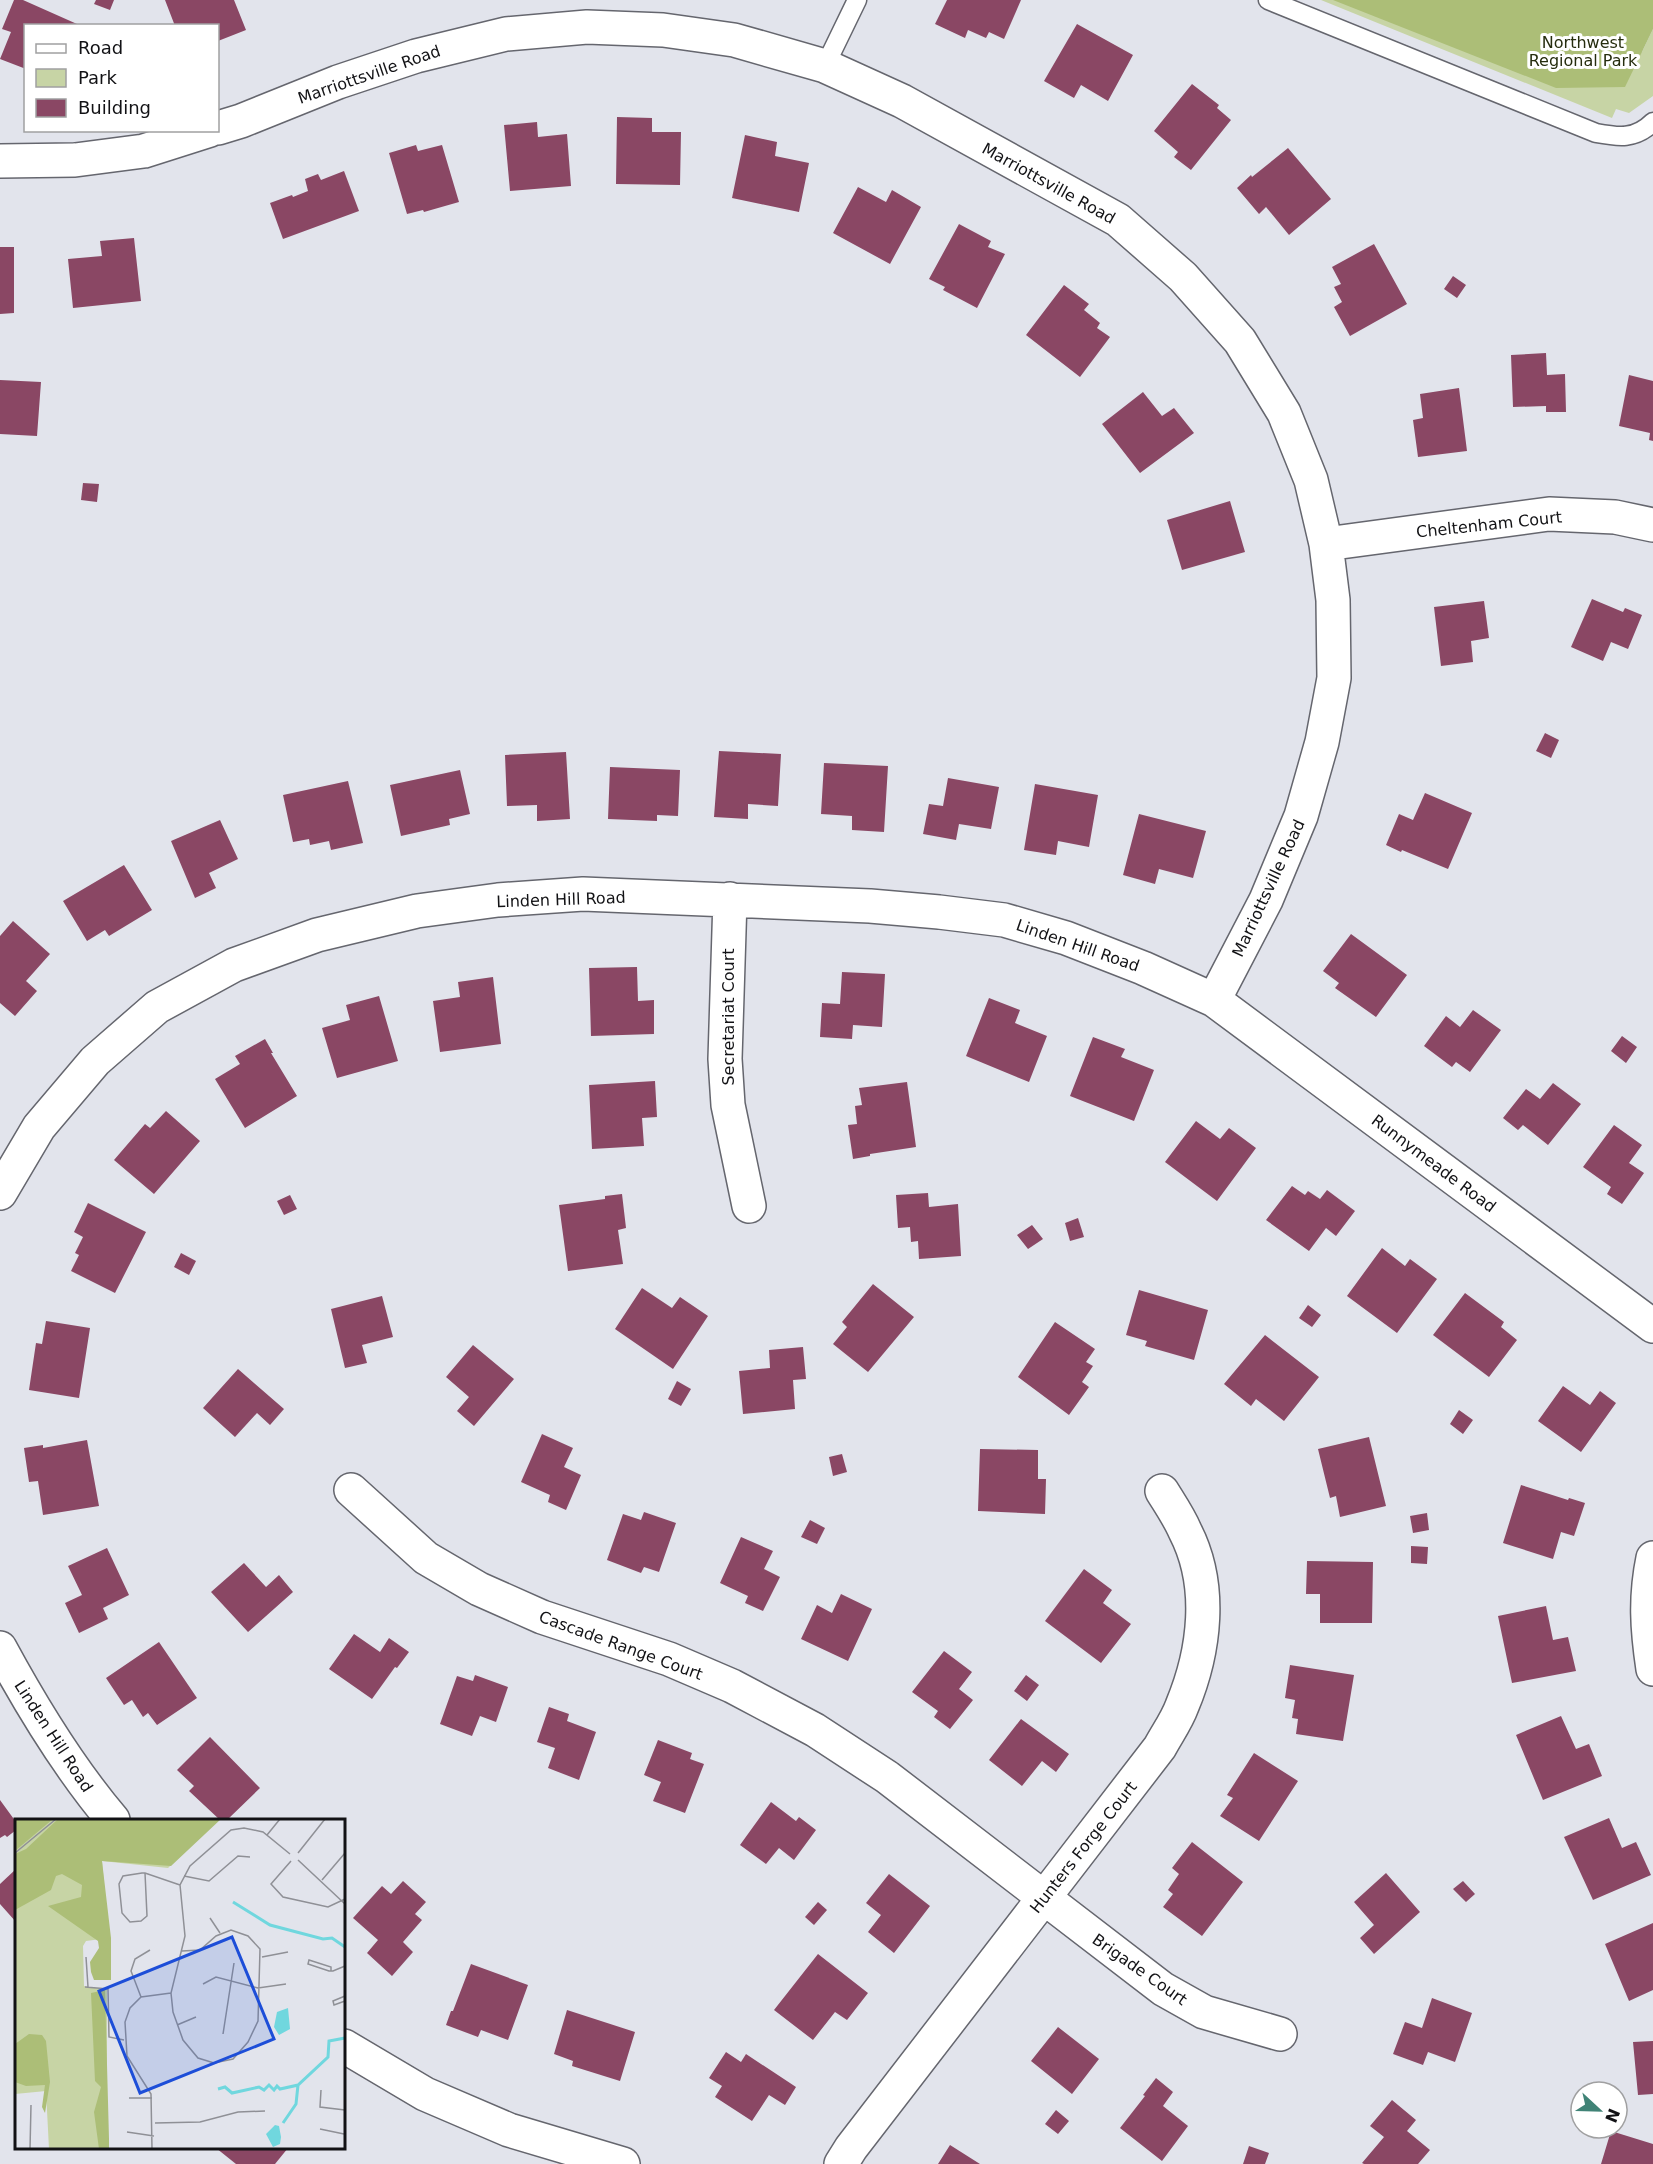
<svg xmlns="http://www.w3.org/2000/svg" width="1653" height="2164" font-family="'DejaVu Sans',sans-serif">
	<rect width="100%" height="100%" fill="#e2e4ec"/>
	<path fill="#c7d4a5" d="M 1321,0 L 1653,0 L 1642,52 L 1653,29 L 1653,96 L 1629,113 L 1616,109 L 1612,118 Z"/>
	<path fill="#acbe77" d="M 1333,0 L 1653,0 L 1653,29 L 1625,87 L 1556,88 Z"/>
	<path fill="#8a4764" d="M 14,0 L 23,0 L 77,24 L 77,26 L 26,26 L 26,69 L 0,59 L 11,32 L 2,29 Z
		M 96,0 L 114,0 L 110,10 L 94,4 Z
		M 165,0 L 234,0 L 246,30 L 218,41 L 218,26 L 175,26 Z
		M 947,0 L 1021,0 L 1004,39 L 989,32 L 986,38 L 968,30 L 965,38 L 935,24 Z
		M 1077,24 L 1133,55 L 1108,101 L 1081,85 L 1074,98 L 1044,81 Z
		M 1192,84 L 1219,105 L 1217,108 L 1231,120 L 1191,170 L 1174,157 L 1178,152 L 1154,131 Z
		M 617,117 L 652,118 L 652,132 L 681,132 L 680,185 L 616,184 Z
		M 537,122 L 538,137 L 567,134 L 571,186 L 510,191 L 504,125 Z
		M 745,135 L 777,142 L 775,156 L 809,163 L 799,212 L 732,198 Z
		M 416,145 L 418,151 L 442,145 L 459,202 L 424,212 L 423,210 L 407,214 L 389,153 Z
		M 1288,148 L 1331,199 L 1289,235 L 1266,207 L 1259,214 L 1237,188 L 1251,175 L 1252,177 Z
		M 344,171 L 359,211 L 283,239 L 270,203 L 292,195 L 293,197 L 308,191 L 305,179 L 318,174 L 321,180 Z
		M 858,187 L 886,202 L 892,190 L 921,207 L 890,264 L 833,233 Z
		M 959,224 L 991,241 L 988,247 L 1005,254 L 977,308 L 943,290 L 945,287 L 929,279 Z
		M 134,238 L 141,301 L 73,308 L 68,259 L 102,256 L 100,241 Z
		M 1374,244 L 1407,304 L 1350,336 L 1334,307 L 1342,302 L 1334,287 L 1341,284 L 1332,267 Z
		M 0,247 L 14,247 L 14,313 L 0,314 Z
		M 1453,276 L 1466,285 L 1457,298 L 1444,289 Z
		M 1064,285 L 1089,304 L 1084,310 L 1100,323 L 1097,328 L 1110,337 L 1080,377 L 1026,335 Z
		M 1546,353 L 1547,375 L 1565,374 L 1566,412 L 1546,412 L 1546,406 L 1513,407 L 1511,355 Z
		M 1629,375 L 1653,381 L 1653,441 L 1649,440 L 1650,433 L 1619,426 Z
		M 0,380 L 41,382 L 37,436 L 0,434 Z
		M 1459,388 L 1467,451 L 1418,457 L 1413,420 L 1423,418 L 1420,394 Z
		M 1143,392 L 1162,416 L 1174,408 L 1194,433 L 1140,473 L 1102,424 Z
		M 83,483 L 99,484 L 97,502 L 81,500 Z
		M 1230,501 L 1245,552 L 1182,570 L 1167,520 Z
		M 1592,599 L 1623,612 L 1625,608 L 1642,615 L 1628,649 L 1611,642 L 1603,661 L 1571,647 Z
		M 1484,601 L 1489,638 L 1471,641 L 1473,662 L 1441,666 L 1434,607 Z
		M 1545,733 L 1559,740 L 1551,758 L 1536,751 Z
		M 719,751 L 781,754 L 778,806 L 748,804 L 748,819 L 714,817 Z
		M 566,752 L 570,819 L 537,821 L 537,805 L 507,806 L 505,755 Z
		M 824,763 L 888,766 L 884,832 L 852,830 L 852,816 L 821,814 Z
		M 610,767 L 680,770 L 678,816 L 657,815 L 657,821 L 608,819 Z
		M 460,770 L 470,814 L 449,819 L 450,825 L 401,836 L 390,785 Z
		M 948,778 L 999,787 L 991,829 L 959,824 L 956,840 L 923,834 L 929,804 L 943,806 Z
		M 348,781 L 363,843 L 331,850 L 329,841 L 310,845 L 309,839 L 293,842 L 283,795 Z
		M 1035,784 L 1098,795 L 1089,847 L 1058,841 L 1056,855 L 1024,850 Z
		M 1425,793 L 1472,813 L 1448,869 L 1402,850 L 1401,852 L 1386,845 L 1399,814 L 1413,820 Z
		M 1139,814 L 1206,831 L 1193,878 L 1159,869 L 1155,884 L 1123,875 Z
		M 220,820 L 238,859 L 209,873 L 216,888 L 195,898 L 171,841 Z
		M 124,865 L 152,910 L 109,936 L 105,930 L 87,941 L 63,901 Z
		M 13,921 L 50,954 L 26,981 L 37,991 L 15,1016 L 0,1003 L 0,936 Z
		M 1351,934 L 1407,975 L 1376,1017 L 1335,988 L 1339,983 L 1323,971 Z
		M 637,967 L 638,1001 L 654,1000 L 654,1034 L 591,1036 L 589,968 Z
		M 842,972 L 885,974 L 882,1027 L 853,1025 L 852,1039 L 820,1037 L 822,1003 L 840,1004 Z
		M 493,977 L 501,1044 L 440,1052 L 433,1001 L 460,997 L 458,982 Z
		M 379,996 L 398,1061 L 337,1078 L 322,1028 L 350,1020 L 346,1005 Z
		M 989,998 L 1020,1010 L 1015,1023 L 1047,1036 L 1029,1082 L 966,1056 Z
		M 1473,1010 L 1501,1030 L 1470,1072 L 1456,1062 L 1452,1067 L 1424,1046 L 1446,1016 L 1460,1027 Z
		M 1622,1036 L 1637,1047 L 1626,1063 L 1611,1051 Z
		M 1093,1037 L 1125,1049 L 1121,1057 L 1154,1070 L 1134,1121 L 1070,1096 Z
		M 265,1039 L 273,1053 L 271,1053 L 297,1096 L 245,1128 L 215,1079 L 240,1064 L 235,1056 Z
		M 655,1081 L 657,1117 L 642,1118 L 644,1146 L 592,1149 L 589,1085 Z
		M 907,1082 L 916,1147 L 870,1154 L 870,1156 L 853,1159 L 848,1125 L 857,1124 L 855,1106 L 862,1105 L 859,1088 Z
		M 1553,1083 L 1581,1104 L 1548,1145 L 1523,1125 L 1518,1130 L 1503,1118 L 1526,1089 L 1540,1099 Z
		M 166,1111 L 200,1141 L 154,1194 L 114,1160 L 145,1124 L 150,1128 Z
		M 1196,1121 L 1220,1139 L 1229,1128 L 1256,1148 L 1217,1201 L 1165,1162 Z
		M 1614,1125 L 1642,1145 L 1629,1163 L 1644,1173 L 1622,1204 L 1607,1194 L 1611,1187 L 1583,1167 Z
		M 1292,1186 L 1305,1195 L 1308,1191 L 1320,1199 L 1327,1190 L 1355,1211 L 1336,1236 L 1326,1228 L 1309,1251 L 1266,1220 Z
		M 928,1193 L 929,1207 L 958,1204 L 961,1256 L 919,1259 L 918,1241 L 911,1242 L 910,1227 L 898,1228 L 896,1195 Z
		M 622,1194 L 626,1228 L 618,1230 L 623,1264 L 568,1271 L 559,1205 L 605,1199 L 605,1196 Z
		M 290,1195 L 297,1209 L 284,1215 L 277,1201 Z
		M 88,1203 L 146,1232 L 115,1293 L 71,1271 L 79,1255 L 75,1253 L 83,1237 L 74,1232 Z
		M 1078,1218 L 1084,1237 L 1070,1241 L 1065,1223 Z
		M 1032,1225 L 1043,1239 L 1028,1249 L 1017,1235 Z
		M 1382,1248 L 1405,1266 L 1410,1259 L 1437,1279 L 1397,1333 L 1347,1296 Z
		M 181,1253 L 196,1261 L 189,1275 L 174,1267 Z
		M 873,1284 L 914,1317 L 868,1372 L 833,1344 L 847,1327 L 842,1322 Z
		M 642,1288 L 672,1308 L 680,1297 L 708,1316 L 673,1369 L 615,1329 Z
		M 1139,1290 L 1208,1310 L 1194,1360 L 1145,1346 L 1147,1341 L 1126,1335 Z
		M 1465,1293 L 1504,1322 L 1501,1327 L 1517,1340 L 1489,1377 L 1433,1335 Z
		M 382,1296 L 393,1337 L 362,1345 L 367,1363 L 345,1368 L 331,1309 Z
		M 1308,1305 L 1321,1315 L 1312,1327 L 1299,1318 Z
		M 46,1321 L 90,1328 L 79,1398 L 29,1390 L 36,1343 L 42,1344 Z
		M 1055,1322 L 1095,1349 L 1086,1362 L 1093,1366 L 1082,1382 L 1089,1387 L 1069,1415 L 1018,1377 Z
		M 1265,1335 L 1319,1377 L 1284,1421 L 1256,1399 L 1251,1406 L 1224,1384 Z
		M 473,1345 L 514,1379 L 474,1426 L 457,1411 L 469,1397 L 446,1377 Z
		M 803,1347 L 806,1379 L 793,1380 L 795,1409 L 743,1414 L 739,1371 L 770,1368 L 769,1350 Z
		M 238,1369 L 284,1409 L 270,1425 L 257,1413 L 235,1437 L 203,1408 Z
		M 677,1381 L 691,1389 L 681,1406 L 668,1399 Z
		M 1563,1386 L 1590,1405 L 1600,1391 L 1616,1403 L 1581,1452 L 1538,1421 Z
		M 1459,1410 L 1473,1420 L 1463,1434 L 1450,1424 Z
		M 542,1434 L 573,1448 L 564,1467 L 581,1475 L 566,1510 L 548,1502 L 550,1495 L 521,1482 Z
		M 1369,1437 L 1386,1506 L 1340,1517 L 1336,1496 L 1330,1498 L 1318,1449 Z
		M 87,1440 L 99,1506 L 43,1515 L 38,1481 L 29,1482 L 24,1448 L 43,1445 L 43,1448 Z
		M 980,1449 L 1038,1450 L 1038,1479 L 1046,1479 L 1045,1514 L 978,1511 Z
		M 842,1454 L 847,1472 L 833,1476 L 829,1457 Z
		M 1521,1485 L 1568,1500 L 1569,1498 L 1585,1503 L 1574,1536 L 1561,1532 L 1553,1559 L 1503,1543 Z
		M 644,1512 L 676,1523 L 659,1572 L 644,1567 L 641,1573 L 607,1560 L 623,1514 L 641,1520 Z
		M 1427,1513 L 1429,1530 L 1413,1533 L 1410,1516 Z
		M 810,1520 L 825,1528 L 817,1544 L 801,1537 Z
		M 741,1537 L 773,1551 L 764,1569 L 780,1577 L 763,1611 L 745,1603 L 748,1596 L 720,1583 Z
		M 1411,1546 L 1428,1547 L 1427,1564 L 1411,1563 Z
		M 107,1548 L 129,1595 L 103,1608 L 108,1619 L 79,1633 L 65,1603 L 82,1595 L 68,1566 Z
		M 1307,1561 L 1373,1562 L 1372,1623 L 1320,1623 L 1320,1594 L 1306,1594 Z
		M 244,1563 L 266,1587 L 279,1575 L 293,1592 L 248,1632 L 211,1592 Z
		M 1084,1569 L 1112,1590 L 1103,1603 L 1131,1624 L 1101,1663 L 1045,1621 Z
		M 841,1594 L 872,1609 L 848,1661 L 801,1639 L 817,1605 L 832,1613 Z
		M 1546,1606 L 1553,1640 L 1568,1637 L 1576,1671 L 1512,1683 L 1498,1616 Z
		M 354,1634 L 380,1652 L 389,1638 L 409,1652 L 397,1668 L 395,1667 L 372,1699 L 329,1669 Z
		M 159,1642 L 197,1698 L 157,1725 L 148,1713 L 143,1717 L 132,1700 L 124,1705 L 106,1678 Z
		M 944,1651 L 972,1672 L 959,1689 L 973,1700 L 950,1729 L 934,1717 L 938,1711 L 912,1692 Z
		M 1290,1665 L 1354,1675 L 1343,1741 L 1296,1734 L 1298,1719 L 1292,1718 L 1295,1700 L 1285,1698 Z
		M 475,1675 L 508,1687 L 496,1722 L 480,1716 L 472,1736 L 440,1724 L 457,1676 L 473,1681 Z
		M 1026,1675 L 1039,1685 L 1027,1701 L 1014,1691 Z
		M 549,1707 L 569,1714 L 567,1721 L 596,1732 L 579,1780 L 548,1768 L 555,1748 L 537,1742 Z
		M 1561,1716 L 1576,1749 L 1589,1744 L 1602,1776 L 1543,1800 L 1516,1735 Z
		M 1021,1719 L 1069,1754 L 1056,1772 L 1042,1761 L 1022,1786 L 989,1760 Z
		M 210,1737 L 260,1788 L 227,1820 L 220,1820 L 189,1791 L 194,1786 L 177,1770 Z
		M 658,1740 L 692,1753 L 690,1759 L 704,1764 L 685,1813 L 653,1801 L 661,1782 L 644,1775 Z
		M 1254,1753 L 1298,1781 L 1259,1841 L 1220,1816 L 1233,1798 L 1227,1795 Z
		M 0,1800 L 16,1822 L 16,1830 L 7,1837 L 5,1835 L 0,1838 Z
		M 771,1802 L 796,1821 L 799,1817 L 816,1830 L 794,1860 L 779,1848 L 766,1864 L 740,1845 Z
		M 1609,1818 L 1622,1848 L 1636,1842 L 1651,1875 L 1593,1900 L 1564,1837 Z
		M 1192,1842 L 1243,1882 L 1202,1936 L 1163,1907 L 1173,1894 L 1168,1890 L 1179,1874 L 1172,1868 Z
		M 16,1869 L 16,1922 L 0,1904 L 0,1884 Z
		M 1386,1873 L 1420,1912 L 1374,1954 L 1360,1938 L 1374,1925 L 1354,1902 Z
		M 889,1874 L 930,1906 L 894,1953 L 868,1932 L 881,1915 L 866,1903 Z
		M 403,1881 L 426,1902 L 415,1914 L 422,1920 L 403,1942 L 413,1952 L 392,1976 L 367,1953 L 378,1940 L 353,1918 L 382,1886 L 391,1894 Z
		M 1463,1881 L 1475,1894 L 1466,1902 L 1453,1889 Z
		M 818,1902 L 827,1910 L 814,1925 L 805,1917 Z
		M 1653,1923 L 1653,1990 L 1629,2001 L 1605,1944 Z
		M 818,1954 L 868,1993 L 847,2020 L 835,2012 L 813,2040 L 774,2010 Z
		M 471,1964 L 528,1985 L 508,2040 L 481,2030 L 478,2037 L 446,2025 L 451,2011 L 453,2011 Z
		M 1432,1998 L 1472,2013 L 1455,2062 L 1428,2052 L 1423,2065 L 1393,2054 L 1405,2022 L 1422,2028 Z
		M 567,2010 L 635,2032 L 620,2081 L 572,2066 L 573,2061 L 554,2054 Z
		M 1058,2027 L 1099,2059 L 1072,2094 L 1031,2061 Z
		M 1653,2041 L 1653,2094 L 1638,2095 L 1633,2042 Z
		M 726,2052 L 741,2062 L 746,2054 L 796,2087 L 785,2105 L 769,2095 L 752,2121 L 715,2097 L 722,2086 L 709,2078 Z
		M 1156,2078 L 1173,2092 L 1163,2106 L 1188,2126 L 1162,2161 L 1120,2128 L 1145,2096 L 1143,2095 Z
		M 1392,2100 L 1416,2120 L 1407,2131 L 1430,2150 L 1418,2164 L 1364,2164 L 1362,2163 L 1384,2137 L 1370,2126 Z
		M 1056,2110 L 1069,2121 L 1058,2134 L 1045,2124 Z
		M 1611,2131 L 1653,2144 L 1653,2164 L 1601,2164 Z
		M 950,2145 L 980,2164 L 938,2164 Z
		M 1249,2146 L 1269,2153 L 1265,2164 L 1243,2164 Z
		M 216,2148 L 288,2148 L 275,2164 L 236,2164 Z"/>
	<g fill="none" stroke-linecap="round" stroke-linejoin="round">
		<g stroke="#65666e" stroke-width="21">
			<path id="lane" d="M 1268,0 L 1596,133 C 1618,137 1635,140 1653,122
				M 825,66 L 857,0"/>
		</g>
		<g stroke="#65666e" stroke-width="36">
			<path id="street" d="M 218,128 L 241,121 L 338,82 L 416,56 L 506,34 L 587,27 L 663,30 L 734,40 L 825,66 L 902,101 L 1118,220 L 1183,277 L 1240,341 L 1284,413 L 1311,480 L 1326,544 L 1333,600 L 1334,678 L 1322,742 L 1301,816 L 1266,900 L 1214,1000
				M 0,161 L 75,160 L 144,151 L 210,130
				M 1326,544 L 1549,514 L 1615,517 L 1653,525
				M 730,899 L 725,1059 L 728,1105 L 749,1206
				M 0,1193 L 39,1127 L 95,1061 L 157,1007 L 234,965 L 317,935 L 417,911 L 498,900 L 583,894 L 870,906 L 939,912 L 1004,920 L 1066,938 L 1143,968 L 1214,1000 L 1653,1326
				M 351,1490 L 426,1558 L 479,1589 L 542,1617 L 669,1659 L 732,1686 L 815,1730 L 887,1777 L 1163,1989 L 1204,2012 L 1280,2034
				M 1653,1558 C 1645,1597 1647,1629 1653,1669
				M 0,1648 C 33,1709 69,1768 113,1820
				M 344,2046 L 425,2094 L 509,2130 L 623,2164
				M 841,2164 L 851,2148 L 1160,1747 C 1167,1734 1177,1720 1182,1706 C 1205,1651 1213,1585 1185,1531 C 1179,1517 1170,1504 1162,1491"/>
		</g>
		<use href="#lane" stroke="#fff" stroke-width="18"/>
		<use href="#street" stroke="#fff" stroke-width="33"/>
	</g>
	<g text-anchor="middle" stroke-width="6" stroke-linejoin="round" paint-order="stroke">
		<g font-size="16" fill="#262d0e" stroke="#fff">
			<text x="1583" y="48">Northwest<tspan x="1583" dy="18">Regional Park</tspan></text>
		</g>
		<g font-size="16" fill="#121215" stroke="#fff">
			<text transform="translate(369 74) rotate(-19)" y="6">Marriottsville Road</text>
			<text transform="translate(1049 183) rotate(29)" y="6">Marriottsville Road</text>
			<text transform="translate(1489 524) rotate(-6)" y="6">Cheltenham Court</text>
			<text transform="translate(1268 888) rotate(-65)" y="6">Marriottsville Road</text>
			<text transform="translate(561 899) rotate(-2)" y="6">Linden Hill Road</text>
			<text transform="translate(1078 945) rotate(19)" y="6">Linden Hill Road</text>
			<text transform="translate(728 1017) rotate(-90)" y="6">Secretariat Court</text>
			<text transform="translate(1434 1163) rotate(37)" y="6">Runnymeade Road</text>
			<text transform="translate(621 1645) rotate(20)" y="6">Cascade Range Court</text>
			<text transform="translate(54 1736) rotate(57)" y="6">Linden Hill Road</text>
			<text transform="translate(1083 1847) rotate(-52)" y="6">Hunters Forge Court</text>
			<text transform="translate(1140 1969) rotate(35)" y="6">Brigade Court</text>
		</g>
	</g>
	<g transform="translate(15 1819)">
		<rect width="330" height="330" fill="#e2e4ec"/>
		<path d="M 0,0 L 203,0 L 153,49 L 87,42 L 94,119 L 71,122 L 68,127 L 69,167 L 92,171 L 92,330 L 34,330 L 31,272 L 0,275 Z" fill="#c7d4a5"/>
		<path d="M 0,0 L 38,0 L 0,32 ZM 43,0 L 206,0 L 156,47 L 87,42 L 96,119 L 96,161 L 79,161 L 76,153 L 75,143 L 84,129 L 83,122 L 33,87 L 66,78 L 67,66 L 47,55 L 41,57 L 36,71 L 0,91 L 0,35 L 11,30 ZM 90,171 L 94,320 L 94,330 L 84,330 L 79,293 L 86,268 L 80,262 L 76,174 ZM 14,215 L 27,216 L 31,222 L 35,263 L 30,294 L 27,288 L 30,266 L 11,267 L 0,263 L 0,225 Z" fill="#acbe77"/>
		<path d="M 273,189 L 275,210 L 264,216 L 259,208 L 262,193 ZM 260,306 L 264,307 L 266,318 L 265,325 L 258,328 L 251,315 Z" fill="#70d7de"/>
		<path fill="none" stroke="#70d7de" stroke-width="3" d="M 218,83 L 255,106 L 308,120 L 317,119 L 330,128M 203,270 L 210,268 L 217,274 L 244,268 L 249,271 L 254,266 L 259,271 L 262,267 L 265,270 L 283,266 L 313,238 L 314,222 L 330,219M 268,304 L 281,285 L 283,266"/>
		<path fill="none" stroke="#8f9096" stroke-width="1.5" d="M 252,16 L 265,0M 0,34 L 41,0M 283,34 L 310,0M 283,41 L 330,85M 276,42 L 256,65 L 268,78 L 313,88 L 330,80M 130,54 L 132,97 L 126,102 L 115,103 L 107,94 L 104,65 L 108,57 L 127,54 L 130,54 L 165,66M 169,57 L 194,62 L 223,37 L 235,38M 307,61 L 330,34M 195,99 L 205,114M 167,132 L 185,131 L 201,117 L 216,111 L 233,117 L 245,130 L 243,202 L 233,223 L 218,240 L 199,244 L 183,239 L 168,221 L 158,193 L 156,174 L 170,117 L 165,66 L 175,47 L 216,11 L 229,9 L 248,13 L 275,35M 71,138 L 73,168M 247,138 L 273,133M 316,152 L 316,148 L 294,141 L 293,145 L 314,152 L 318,152 L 330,147M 188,165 L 201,158 L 243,169 L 271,165M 70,168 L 93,170 L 94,218 L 109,221M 330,177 L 318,182 L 319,186 L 330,182M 126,178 L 116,152 L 120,140 L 135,131M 162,206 L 181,198M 208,215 L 219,144M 306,271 L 305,288 L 330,291M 114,279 L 137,279M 330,297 L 330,322M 140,304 L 185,303 L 223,293 L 250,292M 305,310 L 329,315M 112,313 L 139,317M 15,330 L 16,286M 137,330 L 136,275 L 112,237 L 110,203 L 115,189 L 126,178 L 156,174"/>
		<path fill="#1d4ed8" fill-opacity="0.15" stroke="#1d4ed8" stroke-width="3" d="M 217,118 L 259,220 L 125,274 L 84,172 Z"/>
		<rect width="330" height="330" fill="none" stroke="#121215" stroke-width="3"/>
	</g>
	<rect x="24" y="24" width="195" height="108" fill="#ffffff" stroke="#a0a0a1" stroke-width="1.5"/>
	<rect x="36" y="44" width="30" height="9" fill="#ffffff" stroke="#a0a0a1" stroke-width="1.5"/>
	<text x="78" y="54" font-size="18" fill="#121215">Road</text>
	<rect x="36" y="69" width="30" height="18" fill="#c7d4a5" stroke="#a0a0a1" stroke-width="1.5"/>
	<text x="78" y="84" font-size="18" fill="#121215">Park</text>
	<rect x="36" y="99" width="30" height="18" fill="#8a4764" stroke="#a0a0a1" stroke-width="1.5"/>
	<text x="78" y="114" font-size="18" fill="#121215">Building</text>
	<g transform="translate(1599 2110) rotate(112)"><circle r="28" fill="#ffffff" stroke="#a0a0a1" stroke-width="1.5"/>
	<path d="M0-4.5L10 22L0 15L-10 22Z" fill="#408376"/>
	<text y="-9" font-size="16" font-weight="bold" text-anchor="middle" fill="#121215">N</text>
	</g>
</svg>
